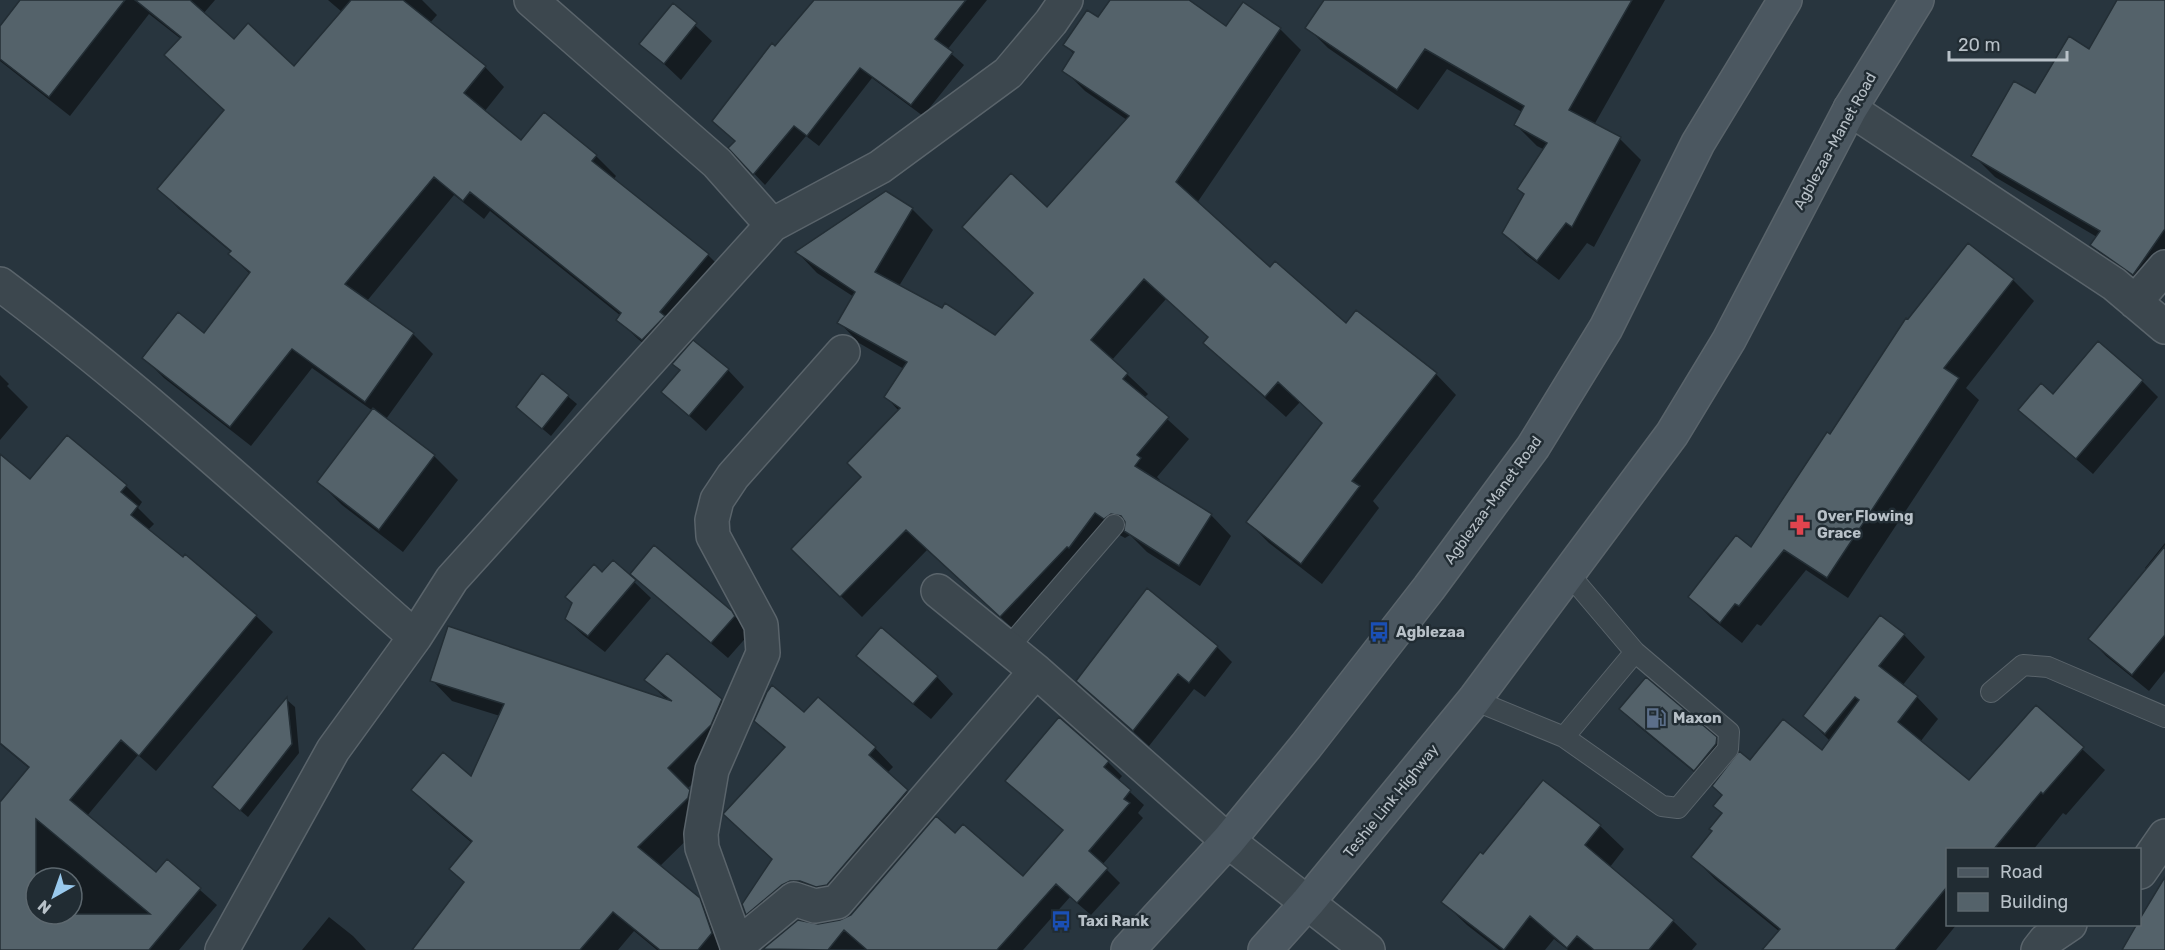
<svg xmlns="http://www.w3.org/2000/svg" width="2165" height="950" font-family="Rubik,sans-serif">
	<rect width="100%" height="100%" fill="#28353e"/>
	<path fill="#0007" fill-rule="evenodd" d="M 22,0 L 215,0 L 203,14 L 234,41 L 294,68 L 342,12 L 328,0 L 422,0 L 437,15 L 430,23 L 485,67 L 504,87 L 484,112 L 521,142 L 544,114 L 596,156 L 616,176 L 613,180 L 708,255 L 728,275 L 663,359 L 638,339 L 618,320 L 621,316 L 490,211 L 484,219 L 454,195 L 367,301 L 413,334 L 433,354 L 386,419 L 434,456 L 458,480 L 403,552 L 342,505 L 319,482 L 373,411 L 312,368 L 251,446 L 164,378 L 144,358 L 205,335 L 250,274 L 230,254 L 231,252 L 179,209 L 159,189 L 225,111 L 166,55 L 181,39 L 149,14 L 70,116 L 0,61 L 0,29 Z
		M 816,0 L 987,0 L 947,50 L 964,65 L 923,116 L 872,78 L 819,146 L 806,136 L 765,185 L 730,148 L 736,142 L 714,121 Z
		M 1112,0 L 1186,0 L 1227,28 L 1280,29 L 1301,50 L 1197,203 L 1270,269 L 1346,325 L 1436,374 L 1456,395 L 1373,501 L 1379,508 L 1322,584 L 1269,543 L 1248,522 L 1323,424 L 1300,402 L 1286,417 L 1226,363 L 1205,343 L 1209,338 L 1166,299 L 1112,360 L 1148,394 L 1144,398 L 1189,439 L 1157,477 L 1160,480 L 1158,482 L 1211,515 L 1231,536 L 1200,586 L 1147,552 L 1130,535 L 1125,538 L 1116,533 L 1090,568 L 1089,567 L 1022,637 L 927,550 L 862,617 L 793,549 L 863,477 L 899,411 L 886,397 L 904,369 L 859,343 L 839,322 L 854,297 L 817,273 L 797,252 L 912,209 L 933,230 L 899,286 L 995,337 L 1034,293 L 1047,209 L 1127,120 L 1085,91 L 1064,70 L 1074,54 L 1065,45 L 1098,20 Z
		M 1325,0 L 1665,0 L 1594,125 L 1620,139 L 1641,160 L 1594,247 L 1587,243 L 1559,280 L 1525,254 L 1503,232 L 1525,196 L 1519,189 L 1545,150 L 1537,146 L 1516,125 L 1522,112 L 1447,69 L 1418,110 L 1328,48 L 1307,27 Z
		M 2119,0 L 2165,0 L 2165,285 L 2155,296 L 2113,267 L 2092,245 L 2097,237 L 1995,177 L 1973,155 L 2035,95 L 2090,51 Z
		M 673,5 L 712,41 L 681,80 L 642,43 Z
		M 2013,280 L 2034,301 L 1966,388 L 1979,400 L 1848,598 L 1806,570 L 1761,626 L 1757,624 L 1742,643 L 1711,618 L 1690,597 L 1752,549 L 1830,436 Z
		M 674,364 L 728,370 L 744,387 L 706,431 L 663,392 L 681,371 Z
		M 0,375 L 9,384 L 7,386 L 28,407 L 0,440 Z
		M 542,375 L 577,404 L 551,436 L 526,415 Z
		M 2142,381 L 2158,397 L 2093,474 L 2020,410 L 2053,396 Z
		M 0,456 L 30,481 L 126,486 L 142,502 L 138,508 L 154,524 L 148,530 L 183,559 L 185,556 L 256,616 L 273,632 L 156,771 L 138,755 L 87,816 L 156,874 L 167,861 L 217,905 L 179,950 L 0,950 L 0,804 L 30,769 L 0,744 ZM 36,878 L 72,878 L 72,914 L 36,914 Z
		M 2165,543 L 2165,671 L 2149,691 L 2106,656 L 2090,639 L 2147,570 L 2145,568 Z
		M 613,562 L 651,598 L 605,652 L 583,635 L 566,619 Z
		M 632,574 L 731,612 L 750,633 L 728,658 L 649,590 Z
		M 1904,635 L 1925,657 L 1902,686 L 1917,697 L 1938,719 L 1920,742 L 1969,782 L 2036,707 L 2105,770 L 2066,815 L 2063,813 L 2033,850 L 1948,850 L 1948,924 L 1957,924 L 1936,950 L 1769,950 L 1780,932 L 1715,879 L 1693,857 L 1713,832 L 1723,814 L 1724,795 L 1713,784 L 1711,786 L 1637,725 L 1621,709 L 1716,738 L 1732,755 L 1732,763 L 1822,752 L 1830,741 L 1805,716 Z
		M 1217,647 L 1232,662 L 1205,697 L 1194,689 L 1149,746 L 1078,681 Z
		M 858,656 L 937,677 L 953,694 L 931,719 L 874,672 Z
		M 432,680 L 668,701 L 646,680 L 721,700 L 742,721 L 731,746 L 687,789 L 709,812 L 708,819 L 659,867 L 699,899 L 720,921 L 731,950 L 657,950 L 634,931 L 618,950 L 459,950 L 465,883 L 472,843 L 433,810 L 413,790 L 472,779 L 500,716 L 452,701 Z
		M 287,700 L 295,707 L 299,753 L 248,817 L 222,795 Z
		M 804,714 L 875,748 L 893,767 L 887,773 L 926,810 L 820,899 L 765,932 L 747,914 L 773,860 L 786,749 L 756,720 Z
		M 1108,762 L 1122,776 L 1118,781 L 1144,805 L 1138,813 L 1143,818 L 1102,865 L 1120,883 L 1091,915 L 1070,897 L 1023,950 L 765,949 L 818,926 L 841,922 L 852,916 L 955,835 L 1023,878 L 1064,831 L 1008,781 Z
		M 1600,826 L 1624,849 L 1610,867 L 1673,921 L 1697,944 L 1692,950 L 1568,950 L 1554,939 L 1545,950 L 1499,950 L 1467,925 L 1443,902 L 1483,857 Z
		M 329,917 L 353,936 L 366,950 L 302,950 Z"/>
	<path fill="#54626a" stroke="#232e35" stroke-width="1.5" fill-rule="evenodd" d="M 20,0 L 125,0 L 49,97 L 0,59 L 0,26 Z
		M 135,0 L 190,0 L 234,39 L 248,23 L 294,66 L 351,0 L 403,0 L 486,66 L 464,93 L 521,140 L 544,112 L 597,155 L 592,161 L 709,254 L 660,312 L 665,316 L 642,340 L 616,320 L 621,313 L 470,192 L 463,201 L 434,177 L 345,284 L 414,333 L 365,402 L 292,349 L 230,427 L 142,358 L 178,312 L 204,333 L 250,272 L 228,254 L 231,251 L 157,189 L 224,110 L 164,55 L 181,37 Z
		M 814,0 L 966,0 L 935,39 L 953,52 L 911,105 L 860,68 L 807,136 L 794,126 L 753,175 L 728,148 L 735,141 L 712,121 L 772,43 L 775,46 Z
		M 1110,0 L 1189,0 L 1226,26 L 1243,2 L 1281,28 L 1176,182 L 1270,267 L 1275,261 L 1346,323 L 1356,310 L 1437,373 L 1352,481 L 1360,486 L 1301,564 L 1246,522 L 1322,423 L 1278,382 L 1265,397 L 1203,343 L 1208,337 L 1144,279 L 1091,340 L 1128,373 L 1123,379 L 1169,417 L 1137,455 L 1141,458 L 1135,466 L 1212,514 L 1179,566 L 1124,531 L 1125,522 L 1121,516 L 1111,514 L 1104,519 L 1095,513 L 1069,548 L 1067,547 L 1000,617 L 906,530 L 840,597 L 791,549 L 861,477 L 847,463 L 900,408 L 884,397 L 907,362 L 837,323 L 855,292 L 795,252 L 886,191 L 913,208 L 875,272 L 942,308 L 945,303 L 995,335 L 1033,293 L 962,227 L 1011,173 L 1047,207 L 1129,116 L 1062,71 L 1074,52 L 1063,45 L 1087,10 L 1098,17 Z
		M 1324,0 L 1632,0 L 1569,110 L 1621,137 L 1572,227 L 1566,223 L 1537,261 L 1502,233 L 1524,194 L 1517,189 L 1547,143 L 1514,125 L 1524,106 L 1425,49 L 1397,90 L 1305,28 Z
		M 2117,0 L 2165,0 L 2165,229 L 2133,275 L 2090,245 L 2100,231 L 1971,156 L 2014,81 L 2035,93 L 2069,36 L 2089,49 Z
		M 673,3 L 697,23 L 664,64 L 639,44 Z
		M 1968,243 L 2014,279 L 1944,368 L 1959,378 L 1827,578 L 1784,550 L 1739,606 L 1735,604 L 1720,623 L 1688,597 L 1736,535 L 1751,547 L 1827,432 L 1830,434 L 1906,318 L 1908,319 Z
		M 693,340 L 729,369 L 689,416 L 661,392 L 680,370 L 672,364 Z
		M 2098,341 L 2143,380 L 2076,459 L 2018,410 L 2041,383 L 2053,394 Z
		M 542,373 L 569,395 L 542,429 L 516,407 Z
		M 373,408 L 435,455 L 379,530 L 317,482 Z
		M 67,435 L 127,485 L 121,492 L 138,506 L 131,515 L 183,557 L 185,554 L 257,615 L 139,756 L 121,740 L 70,800 L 156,872 L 167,859 L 201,888 L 149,950 L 0,950 L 0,802 L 29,767 L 0,743 L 0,454 L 30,479 ZM 36,819 L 150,914 L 36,914 Z
		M 654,545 L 732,611 L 735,616 L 711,643 L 630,574 Z
		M 2165,546 L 2165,635 L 2132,675 L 2088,639 Z
		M 613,560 L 636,580 L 588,636 L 565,619 L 572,603 L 565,597 L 594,564 L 602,572 Z
		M 1147,588 L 1218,646 L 1189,683 L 1178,674 L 1133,731 L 1076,681 Z
		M 1880,615 L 1905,634 L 1879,666 L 1918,696 L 1898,722 L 1969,780 L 2036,705 L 2084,747 L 2043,794 L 2041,792 L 1994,849 L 1947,849 L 1947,887 L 1895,950 L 1762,950 L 1780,929 L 1691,857 L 1712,831 L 1709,829 L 1722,813 L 1713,806 L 1722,795 L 1712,786 L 1739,751 L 1750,760 L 1783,719 L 1822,750 L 1859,700 L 1855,697 L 1825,734 L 1803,716 Z
		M 448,626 L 672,701 L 644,680 L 667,653 L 722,699 L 711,725 L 668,768 L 690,790 L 688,798 L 638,847 L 700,898 L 712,933 L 698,950 L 660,950 L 613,912 L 580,950 L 412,950 L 464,882 L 449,869 L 472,841 L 411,790 L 443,752 L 471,776 L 504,704 L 430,681 Z
		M 881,627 L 938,676 L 913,704 L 856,656 Z
		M 1646,677 L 1717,737 L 1716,744 L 1694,771 L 1619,709 Z
		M 772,685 L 804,712 L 818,697 L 876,747 L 869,755 L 908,790 L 827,885 L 816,887 L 800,881 L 790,881 L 782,885 L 746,915 L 742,904 L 772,859 L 723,814 L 785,747 L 754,721 L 767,692 Z
		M 287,697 L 292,744 L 240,811 L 212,787 Z
		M 1059,717 L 1109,761 L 1104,767 L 1131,790 L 1124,799 L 1130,803 L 1089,851 L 1108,868 L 1077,903 L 1056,884 L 997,950 L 867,950 L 844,930 L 828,950 L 763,949 L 798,920 L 818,924 L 840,920 L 851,915 L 936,816 L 955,833 L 963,824 L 1023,876 L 1063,830 L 1005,781 Z
		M 1543,780 L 1601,825 L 1585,845 L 1674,920 L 1649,950 L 1594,950 L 1577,936 L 1567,948 L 1530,916 L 1504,950 L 1441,902 L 1480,852 L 1483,854 Z
		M 2165,877 L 2165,950 L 2122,950 L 2137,924 L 2139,924 L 2139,920 Z"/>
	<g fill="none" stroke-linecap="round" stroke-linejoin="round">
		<g stroke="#5a646b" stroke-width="22">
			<path id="lane" d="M 1008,648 L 1114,525
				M 1991,692 L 2023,665 L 2048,667 L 2165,717
				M 1474,700 L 1564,737 L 1662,806 L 1678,808 L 1728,749 L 1729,732 L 1635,652 L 1568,573
				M 1564,737 L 1635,652"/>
		</g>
		<g stroke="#5a646b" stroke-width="36">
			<path id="street" d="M 531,0 L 717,163 L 772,225
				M 1850,109 L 2114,284 L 2165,327
				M 0,284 C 145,393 279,517 415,637
				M 2135,302 L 2165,267
				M 938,591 L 1036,671 L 1228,841 L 1368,950
				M 2140,872 L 2165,836
				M 737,946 L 702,848 L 701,834 L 712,770 L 763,653 L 761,625 L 713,536 L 712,520 L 717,500 L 733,476 L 843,352
				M 222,950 L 333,750 L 415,637 L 452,579 L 772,225 L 880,167 L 1008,73 L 1051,22 L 1066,0
				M 737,950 L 737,946 L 794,899 L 815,906 L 837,902 L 1036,671
				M 2038,950 L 2045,941 L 2070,924"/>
		</g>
		<g stroke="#5a646b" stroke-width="36">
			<path id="secondary" d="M 1128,950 L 1228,841 L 1306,746 L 1429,588 L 1533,447 L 1606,328 L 1698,143 L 1785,0
				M 1265,950 L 1308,902 L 1474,700 L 1672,434 L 1729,340 L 1850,109 L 1917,0"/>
		</g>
		<use href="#lane" stroke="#3c474e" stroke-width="20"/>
		<use href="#street" stroke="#3c474e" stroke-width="33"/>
		<use href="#secondary" stroke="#4b5760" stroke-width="33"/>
	</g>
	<defs>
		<g id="pharmacy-bare" transform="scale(1.62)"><path d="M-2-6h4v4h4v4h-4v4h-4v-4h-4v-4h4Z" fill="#e0444e" stroke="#212c33" stroke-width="2.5" paint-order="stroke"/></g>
		<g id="bus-bare" transform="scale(1.62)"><path d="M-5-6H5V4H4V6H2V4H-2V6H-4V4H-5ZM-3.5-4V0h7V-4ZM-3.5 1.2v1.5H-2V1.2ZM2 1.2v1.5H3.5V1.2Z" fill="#1a4fb4" stroke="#212c33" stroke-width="2.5" paint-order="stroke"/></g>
		<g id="fuel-bare" transform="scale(1.62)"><path d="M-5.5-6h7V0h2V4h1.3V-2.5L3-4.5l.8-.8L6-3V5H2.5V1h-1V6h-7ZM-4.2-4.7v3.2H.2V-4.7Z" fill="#5c6f8a" stroke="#212c33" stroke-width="2.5" paint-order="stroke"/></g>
	</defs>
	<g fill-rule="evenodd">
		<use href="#pharmacy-bare" x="1800" y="525"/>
		<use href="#bus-bare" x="1379" y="632"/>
		<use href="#fuel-bare" x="1656" y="718"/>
		<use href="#bus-bare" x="1061" y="921"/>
	</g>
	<g text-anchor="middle" stroke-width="5" stroke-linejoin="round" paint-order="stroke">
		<g font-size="15" fill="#b8c1c8" stroke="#212c33">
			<text transform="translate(1835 141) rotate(-61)" y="5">Agblezaa-Manet Road</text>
			<text transform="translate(1493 500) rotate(-54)" y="5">Agblezaa-Manet Road</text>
			<text transform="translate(1391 801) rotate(-51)" y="5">Teshie Link Highway</text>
		</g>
		<g font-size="15" font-weight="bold" fill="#b8c1c8" stroke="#212c33" text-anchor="start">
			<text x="1817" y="521">Over Flowing<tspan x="1817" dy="17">Grace</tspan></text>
			<text x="1396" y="637">Agblezaa</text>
			<text x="1673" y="723">Maxon</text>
			<text x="1078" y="926">Taxi Rank</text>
		</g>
	</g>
	<rect x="1946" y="848" width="195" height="78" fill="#212c33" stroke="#5d686f" stroke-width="1.5"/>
	<rect x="1958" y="868" width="30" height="9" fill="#4b5760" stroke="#5d686f" stroke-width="1.5"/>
	<text x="2000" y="878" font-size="18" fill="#b8c1c8">Road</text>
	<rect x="1958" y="893" width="30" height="18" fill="#54626a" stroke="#5d686f" stroke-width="1.5"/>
	<text x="2000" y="908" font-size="18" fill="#b8c1c8">Building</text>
	<g transform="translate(54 896) rotate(220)"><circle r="28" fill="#212c33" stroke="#5d686f" stroke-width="1.5"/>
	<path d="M0-4.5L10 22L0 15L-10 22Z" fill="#99c9ed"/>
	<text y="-9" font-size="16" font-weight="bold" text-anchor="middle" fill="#b8c1c8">N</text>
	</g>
	<path d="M1949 51v9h118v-9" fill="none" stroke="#b8c1c8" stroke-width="3"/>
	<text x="1958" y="51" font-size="18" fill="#b8c1c8" stroke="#212c33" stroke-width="4.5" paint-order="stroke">20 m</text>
</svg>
